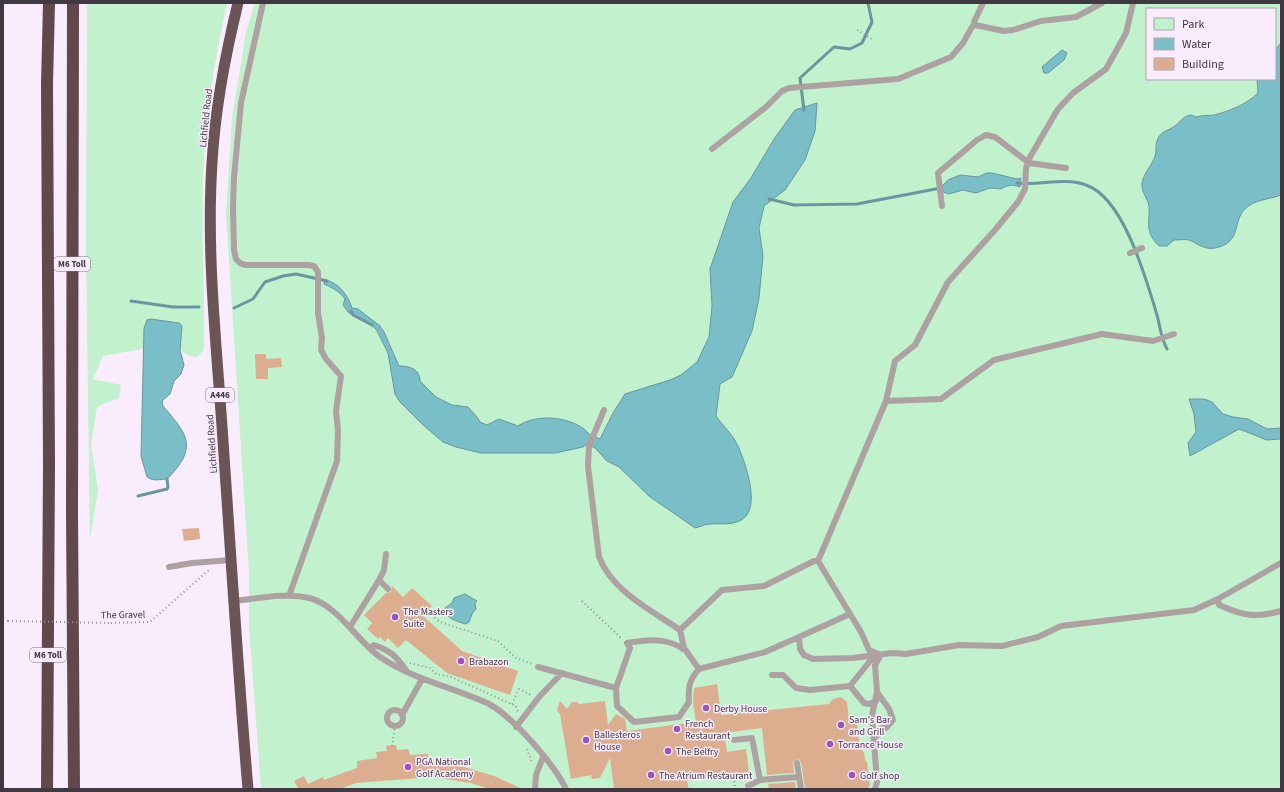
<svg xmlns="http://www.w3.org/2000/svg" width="1284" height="792" font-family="'Source Sans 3',sans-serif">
	<rect width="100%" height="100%" fill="#f9ecfd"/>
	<path fill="#c2f1ce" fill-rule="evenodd" d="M 87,3 L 227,3 C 218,46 210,88 206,132 C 199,204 205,278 204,350 L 197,357 L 189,356 L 180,350 L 182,326 L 179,323 L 151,319 L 144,328 L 143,349 L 103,356 L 93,379 L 121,385 L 119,398 L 97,407 L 91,444 L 98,490 L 90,539 L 86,249 Z
		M 255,3 L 1281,3 L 1281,789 L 261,789 L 249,626 L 249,573 L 226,213 L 232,118 L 246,32 ZM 1147,9 L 1275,9 L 1275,79 L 1147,79 Z"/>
	<path fill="#7abec7" stroke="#69969f" d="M 1281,43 L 1281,195 C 1268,200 1255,199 1245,209 C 1232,222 1242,243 1215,248 C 1205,250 1198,244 1189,240 C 1185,239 1179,240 1174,240 L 1167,246 L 1159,246 C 1144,231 1150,224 1149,206 C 1148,198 1141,193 1142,183 C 1144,172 1152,166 1155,156 C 1157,151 1155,146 1157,141 C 1160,131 1168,131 1175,126 C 1182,120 1183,116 1192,115 L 1196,117 C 1202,115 1209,116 1214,115 C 1229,111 1246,105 1258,93 L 1257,79 L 1275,79 L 1275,50 Z
		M 1062,50 L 1067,53 L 1064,60 L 1048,73 L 1044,73 L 1042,67 Z
		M 817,103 L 815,131 L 805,160 L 785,190 L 764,206 L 759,228 L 763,256 L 759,298 L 752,331 L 732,377 L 720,384 L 716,416 C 723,426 733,435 738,446 C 745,462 761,506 743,519 C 732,526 722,523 710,524 C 705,524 700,527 695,528 L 649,496 L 619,467 L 607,461 L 595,448 L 587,444 L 583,447 L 555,453 L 481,453 L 456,447 L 443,442 L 422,424 L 400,402 L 395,394 L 388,353 L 376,329 L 365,320 L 349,313 L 343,305 L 345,299 C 339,291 333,288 324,284 L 325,280 C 338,282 348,295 352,308 L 358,309 L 380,326 L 384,332 L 399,366 C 410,366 420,369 420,381 L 436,397 L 452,405 L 468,407 L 477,417 L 480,422 L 487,425 L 499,419 L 518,426 C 536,414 566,416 584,429 C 586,430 586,432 588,433 C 591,436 596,437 600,439 L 613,413 L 625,394 L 670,380 L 681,375 L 697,362 L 709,337 L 712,306 L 710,269 L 733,202 L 751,178 L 774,139 L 795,110 Z
		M 987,173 L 992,173 L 1017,179 L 1021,178 L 1020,187 C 1013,184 1007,185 1001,189 L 990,188 L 976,193 L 963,190 L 949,194 L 943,192 L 942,186 L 948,180 L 960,175 L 978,177 Z
		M 151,319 L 179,323 L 182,326 L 180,350 L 184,365 L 181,374 L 174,381 L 170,394 L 162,401 L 163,406 C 187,434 199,447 167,479 C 160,479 154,482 147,477 L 141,456 L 144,328 L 147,320 Z
		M 1189,399 L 1204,399 L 1212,402 L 1223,414 L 1233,417 L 1248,419 L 1267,429 L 1281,428 L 1281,439 L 1267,440 L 1239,429 L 1190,456 L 1188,443 L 1196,432 L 1194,414 Z
		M 465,594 L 477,601 L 475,603 L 476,609 L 472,614 L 469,622 L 466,624 C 458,622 444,618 445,608 L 452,603 L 454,598 Z"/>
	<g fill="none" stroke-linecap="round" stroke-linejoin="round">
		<path stroke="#69969f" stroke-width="3" d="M 804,110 L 800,78 L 834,47 L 850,49 L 862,43 L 872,22 L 868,3
			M 1017,183 C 1040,186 1064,177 1086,185 C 1124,198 1146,279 1157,315 C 1160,326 1161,339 1167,349
			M 769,199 L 794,205 L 857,204 L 941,188
			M 131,301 L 173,307 L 199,307
			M 234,308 L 253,299 L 265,282 L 283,276 L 296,274 L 327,281
			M 351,311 L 353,315 L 372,325
			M 138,496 L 167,489 L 168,487 L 167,479"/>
	</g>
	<path fill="#dcad8e" d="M 255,354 L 266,354 L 266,359 L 281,358 L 282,367 L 268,368 L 268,379 L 256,379 Z
		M 199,528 L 200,539 L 184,541 L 182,529 Z
		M 392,586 L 403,597 L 412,588 L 432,606 L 423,616 L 462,651 L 518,671 L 510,695 L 447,673 L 406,640 L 398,648 L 388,638 L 385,642 L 380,637 L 378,639 L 367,629 L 372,623 L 364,615 L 386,593 L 391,592 Z
		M 717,684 L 721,715 L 829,704 L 833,699 L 841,697 L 847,702 L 849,720 L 854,720 L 857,722 L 860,749 L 864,752 L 865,760 L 867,762 L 870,785 L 867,789 L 805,788 L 801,762 L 798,759 L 793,762 L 794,773 L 767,775 L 762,728 L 724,733 L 727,752 L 746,749 L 749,772 L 687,781 L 689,789 L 614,789 L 610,758 L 600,778 L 592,779 L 591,775 L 571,779 L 560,714 L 557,710 L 560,701 L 567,709 L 572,702 L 577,702 L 579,704 L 605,701 L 608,725 L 616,714 L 625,719 L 627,731 L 696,722 L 693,703 L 694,688 Z
		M 396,745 L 397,750 L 408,749 L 410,755 L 428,754 L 429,762 L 464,767 L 494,776 L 523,789 L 490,789 L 471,783 L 432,777 L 356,783 L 340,789 L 296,789 L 298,788 L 294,781 L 304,776 L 308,784 L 323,777 L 324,780 L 357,768 L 357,761 L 377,758 L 376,752 L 387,751 L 386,746 Z
		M 795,782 L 796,788 L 769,789 L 768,784 Z"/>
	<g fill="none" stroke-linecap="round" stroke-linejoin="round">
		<path stroke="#9a909d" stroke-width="2" stroke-dasharray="1 3" stroke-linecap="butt" d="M 857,30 L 873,40
			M 582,601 L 621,638
			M 429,612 L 440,622 L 498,641 L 516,658 L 532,664
			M 3,620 L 8,621
			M 111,623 L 150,622 L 209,570
			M 410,663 L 430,668 L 436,674 L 451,677 L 516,706 L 518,712
			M 512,704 L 519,689 L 531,695
			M 392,746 L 395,726
			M 527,749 L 532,763
			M 734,777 L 735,789"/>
		<path stroke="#aea1a2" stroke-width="6" d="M 263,3 L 241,103 L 234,177 L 233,207 L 234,250 L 236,259 L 240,263 L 245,265 L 308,265 L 314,266 L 318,272 L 318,313 L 322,338 L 321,350 L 326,359 L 341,376 L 336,411 L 338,430 L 337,461 L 289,596
			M 975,25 L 974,22 L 983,3
			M 712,149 L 766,107 L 782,91 L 789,88 L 898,79 L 951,57 L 963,43 L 972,27 L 975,25 L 1004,31 L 1013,30 L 1041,21 L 1076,17 L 1102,3
			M 942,206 L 938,173 L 977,140 L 986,135 L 995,137 L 1029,163 L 1066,168
			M 1130,253 L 1142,248
			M 886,401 L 941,399 L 994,360 L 1102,334 L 1153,341 L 1174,334
			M 604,410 L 589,446 L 588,466 L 599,557 C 612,591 651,610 680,630 L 722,590 L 764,586 L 814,561 L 818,561 L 861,632 L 869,650 L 881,655 L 875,665 L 877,692 L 872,715 L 877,782 L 875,789
			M 818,561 L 886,401 L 895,361 L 915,345 L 948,282 L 995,230 L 1018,202 L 1025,189 L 1026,168 L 1030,157 L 1058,109 L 1073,93 L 1106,69 L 1126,33 L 1133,3
			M 169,567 L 192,563 L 231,560
			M 379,580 L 384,570 L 386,554
			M 1218,599 L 1219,605 C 1244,616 1255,618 1281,611
			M 233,601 C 255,599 287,592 309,598 C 338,605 357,641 380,657 C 414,680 453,687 489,704 C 513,717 554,764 566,789
			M 350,627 L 379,580 L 388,589
			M 799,637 L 850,614
			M 369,648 L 374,645 C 391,651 395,655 406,670
			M 538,667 L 616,688 L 630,648 L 627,643 C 645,640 667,637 683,649 L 684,648 L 680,630
			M 699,669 L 765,652 L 799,637 L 800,649 L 804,655 L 813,659 L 853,658 L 892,653 L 906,654 L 959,645 L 1002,646 L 1038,637 L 1061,626 L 1194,610 L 1218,599 L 1281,563
			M 772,675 L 783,675 L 796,688 L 810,690 L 850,686 L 864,703 L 869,704 L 876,701
			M 850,686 L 870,661 L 878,656
			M 616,688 L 617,706 L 634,722 L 679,717 L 689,702 C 688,687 689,680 699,669 L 684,648
			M387 718a8 8 0 1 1 16 0a8 8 0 1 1-16 0Z
			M 402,715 L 422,679
			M 516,727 L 539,697 L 562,673
			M 875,738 L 882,728 L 886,728 L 893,720 L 889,709 L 877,692
			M 734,740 L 752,738 L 760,780
			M 797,763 L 801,789
			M 748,786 L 760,780 L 798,777
			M 535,789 L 536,775 L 543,757"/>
		<path stroke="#6a5456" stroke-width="11" d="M 238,3 C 225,56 215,109 212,163 C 206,255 217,349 223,441 C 231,557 238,673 248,789"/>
		<path stroke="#60484b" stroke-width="12" d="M 73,3 L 72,512 L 74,789
			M 47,789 L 49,464 L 47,84 L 49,3"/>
		<path stroke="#9a909d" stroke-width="2" stroke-dasharray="1 3" stroke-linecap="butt" d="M 8,621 L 111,623"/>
	</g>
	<g fill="#a050c0" stroke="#f9ecfd" stroke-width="1.5">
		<circle cx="395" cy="617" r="4"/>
		<circle cx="461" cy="661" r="4"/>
		<circle cx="706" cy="708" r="4"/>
		<circle cx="841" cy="725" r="4"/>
		<circle cx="677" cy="729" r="4"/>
		<circle cx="586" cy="740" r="4"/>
		<circle cx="830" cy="744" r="4"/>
		<circle cx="668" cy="751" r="4"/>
		<circle cx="408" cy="767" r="4"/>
		<circle cx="651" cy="775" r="4"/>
		<circle cx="852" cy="775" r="4"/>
	</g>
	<g text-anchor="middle" stroke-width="3" stroke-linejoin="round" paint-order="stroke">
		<g fill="#f9ecfd" stroke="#786f7a" stroke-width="1">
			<rect x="54" y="257" width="36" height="14" rx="3"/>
			<rect x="206" y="388" width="28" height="14" rx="3"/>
			<rect x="30" y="648" width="36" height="14" rx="3"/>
		</g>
		<g font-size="9" font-weight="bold" fill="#403942">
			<text x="72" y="267">M6 Toll</text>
			<text x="220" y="398">A446</text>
			<text x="48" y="658">M6 Toll</text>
		</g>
		<g font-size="10" fill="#403942" stroke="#f9ecfd">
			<text transform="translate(205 118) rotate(-84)" y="4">Lichfield Road</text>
			<text transform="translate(211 444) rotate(-94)" y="4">Lichfield Road</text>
			<text transform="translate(123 614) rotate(-1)" y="4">The Gravel</text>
		</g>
		<g font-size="10" fill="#403942" stroke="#f9ecfd" text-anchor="start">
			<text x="403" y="615">The Masters<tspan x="403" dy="12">Suite</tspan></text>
			<text x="469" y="665">Brabazon</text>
			<text x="714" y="712">Derby House</text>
			<text x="849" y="723">Sam's Bar<tspan x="849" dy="12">and Grill</tspan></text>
			<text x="685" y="727">French<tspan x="685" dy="12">Restaurant</tspan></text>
			<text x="594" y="738">Ballesteros<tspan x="594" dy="12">House</tspan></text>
			<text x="838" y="748">Torrance House</text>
			<text x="676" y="755">The Belfry</text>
			<text x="416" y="765">PGA National<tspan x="416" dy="12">Golf Academy</tspan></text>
			<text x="659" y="779">The Atrium Restaurant</text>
			<text x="860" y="779">Golf shop</text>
		</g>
	</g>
	<rect width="1284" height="792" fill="none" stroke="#403942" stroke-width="8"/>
	<rect x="1146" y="8" width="130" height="72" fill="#f9ecfd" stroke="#afa4b2"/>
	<rect x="1154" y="18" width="20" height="12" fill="#c2f1ce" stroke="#afa4b2"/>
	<text x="1182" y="28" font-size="12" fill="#403942">Park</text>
	<rect x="1154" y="38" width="20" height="12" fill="#7abec7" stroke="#afa4b2"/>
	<text x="1182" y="48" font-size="12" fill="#403942">Water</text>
	<rect x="1154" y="58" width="20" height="12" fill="#dcad8e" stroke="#afa4b2"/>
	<text x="1182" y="68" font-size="12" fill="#403942">Building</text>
</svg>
